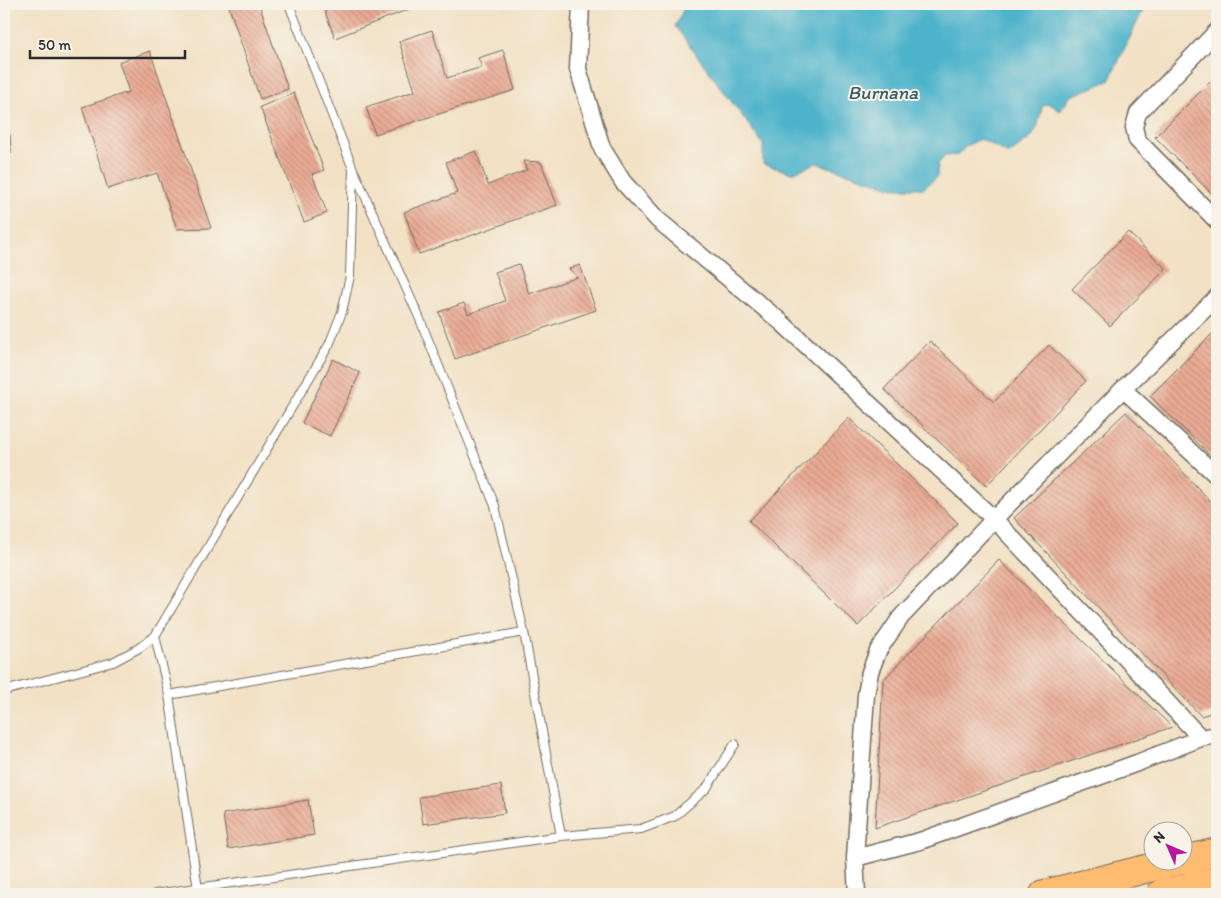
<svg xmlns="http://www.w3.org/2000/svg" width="1221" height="898" font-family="Itim,sans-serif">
	<defs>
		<pattern id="building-back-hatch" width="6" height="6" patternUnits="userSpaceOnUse" patternTransform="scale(1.25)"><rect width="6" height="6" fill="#eaab94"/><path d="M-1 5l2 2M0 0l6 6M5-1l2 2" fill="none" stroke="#be8b79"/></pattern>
	</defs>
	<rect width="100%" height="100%" fill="#f7f3e8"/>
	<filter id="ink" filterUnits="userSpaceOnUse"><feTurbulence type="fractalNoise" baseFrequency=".02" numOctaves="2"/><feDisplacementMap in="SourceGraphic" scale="10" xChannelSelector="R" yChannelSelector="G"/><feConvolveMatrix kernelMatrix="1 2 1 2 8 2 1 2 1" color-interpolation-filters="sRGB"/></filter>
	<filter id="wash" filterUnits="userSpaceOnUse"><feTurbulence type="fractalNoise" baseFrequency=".0096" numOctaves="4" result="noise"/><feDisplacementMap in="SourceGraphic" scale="20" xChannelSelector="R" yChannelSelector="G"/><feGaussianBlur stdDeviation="1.12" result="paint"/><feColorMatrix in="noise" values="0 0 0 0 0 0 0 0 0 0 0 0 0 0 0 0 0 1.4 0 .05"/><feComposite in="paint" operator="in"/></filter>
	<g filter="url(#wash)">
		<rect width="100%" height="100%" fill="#f2e1c5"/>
		<path fill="#4db3cb" stroke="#3c6f7b" d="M 686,4 L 1146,4 L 1109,81 L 1071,96 L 1060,111 L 1050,104 L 1043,105 L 1037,128 L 1031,138 L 1009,154 L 980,139 L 965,147 L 958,155 L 945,156 L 938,164 L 937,177 L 924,188 L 894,188 L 816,163 L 792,173 L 763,164 L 763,144 L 675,26 Z"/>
		<g id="blocks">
			<path fill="url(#building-back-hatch)" d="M 228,4 L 259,4 L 288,89 L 260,99 Z
				M 328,4 L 422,4 L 335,38 L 323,6 Z
				M 432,30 L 447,78 L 482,67 L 478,58 L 503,50 L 515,90 L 375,134 L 366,107 L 415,91 L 399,41 Z
				M 150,51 L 211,228 L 177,229 L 157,173 L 108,189 L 82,107 L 129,92 L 119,62 Z
				M 1217,75 L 1217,199 L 1155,137 Z
				M 294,93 L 324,170 L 312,174 L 327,213 L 304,222 L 260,107 Z
				M 4,135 L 10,135 L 11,153 L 4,153 Z
				M 476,151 L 488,185 L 527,170 L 523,161 L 541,162 L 557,205 L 419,254 L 404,212 L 457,193 L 446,162 Z
				M 1128,232 L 1166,269 L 1110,326 L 1072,289 Z
				M 519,264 L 529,294 L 578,277 L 569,269 L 580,265 L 596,310 L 455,359 L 439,312 L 464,303 L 468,314 L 505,301 L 495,272 Z
				M 1217,329 L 1217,462 L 1150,396 Z
				M 930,341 L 994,402 L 1049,345 L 1086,381 L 986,486 L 884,389 Z
				M 333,359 L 360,373 L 330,436 L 302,423 Z
				M 1126,412 L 1217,508 L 1217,711 L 1201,716 L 1014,518 Z
				M 849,418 L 958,523 L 858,626 L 749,521 Z
				M 999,560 L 1172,727 L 875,828 L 883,680 Z
				M 501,785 L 505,813 L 423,824 L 419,797 Z
				M 308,800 L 314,835 L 228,849 L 223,814 Z"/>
		</g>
	</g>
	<g filter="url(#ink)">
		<use href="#blocks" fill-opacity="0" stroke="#716b61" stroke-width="1"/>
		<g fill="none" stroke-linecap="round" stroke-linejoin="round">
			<g stroke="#716b61" stroke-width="10">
				<path id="lane" d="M 354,171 L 419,317 L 495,506 L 524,632 L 561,836
					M 155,636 L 169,695 L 198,889
					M 4,691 L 113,662 L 139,648 L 155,636 L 329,345 L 342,312 L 350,276 L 353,169 L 289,4
					M 169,695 L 524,632
					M 155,894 L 561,836 L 641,829 L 675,816 L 706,789 L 735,744"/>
			</g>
			<g stroke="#716b61" stroke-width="19">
				<path id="street" d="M 581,4 L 578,69 L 602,148 L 623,182 L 658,220 L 781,322 L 994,519 L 1201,738
					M 1217,31 L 1138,113 L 1134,127 L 1137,140 L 1217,221
					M 1123,389 L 1217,476
					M 855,858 L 920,841 L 1137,763 L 1201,738 L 1217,735
					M 857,894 L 855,858 L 866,695 L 870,672 L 878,651 L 901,617 L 994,519 L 1123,389 L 1217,297"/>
			</g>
			<g stroke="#716b61" stroke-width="30">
				<path id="highway" d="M 1184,860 L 1217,852
					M 1044,894 L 1182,860
					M 1161,894 L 1217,881"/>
			</g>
			<use href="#lane" stroke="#fff" stroke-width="8"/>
			<use href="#street" stroke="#fff" stroke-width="16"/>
			<use href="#highway" stroke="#febc70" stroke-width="28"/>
		</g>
	</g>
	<g text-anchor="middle" stroke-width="4" stroke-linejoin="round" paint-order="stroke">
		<g font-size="19" font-style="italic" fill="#375b63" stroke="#f7f3e8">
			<text x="883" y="99">Burnana</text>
		</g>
	</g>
	<rect width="1221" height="898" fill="none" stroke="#f7f3e8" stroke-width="20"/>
	<g transform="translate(1168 846) rotate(315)"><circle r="24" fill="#f7f3e8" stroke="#a5a39c"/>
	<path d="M0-4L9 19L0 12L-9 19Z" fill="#b5179e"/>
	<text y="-8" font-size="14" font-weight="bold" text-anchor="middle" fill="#2b2b2b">N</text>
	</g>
	<path d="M30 50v8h155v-8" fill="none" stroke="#2b2b2b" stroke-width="2.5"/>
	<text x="38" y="50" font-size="15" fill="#2b2b2b" stroke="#f7f3e8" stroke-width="4" paint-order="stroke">50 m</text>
</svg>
